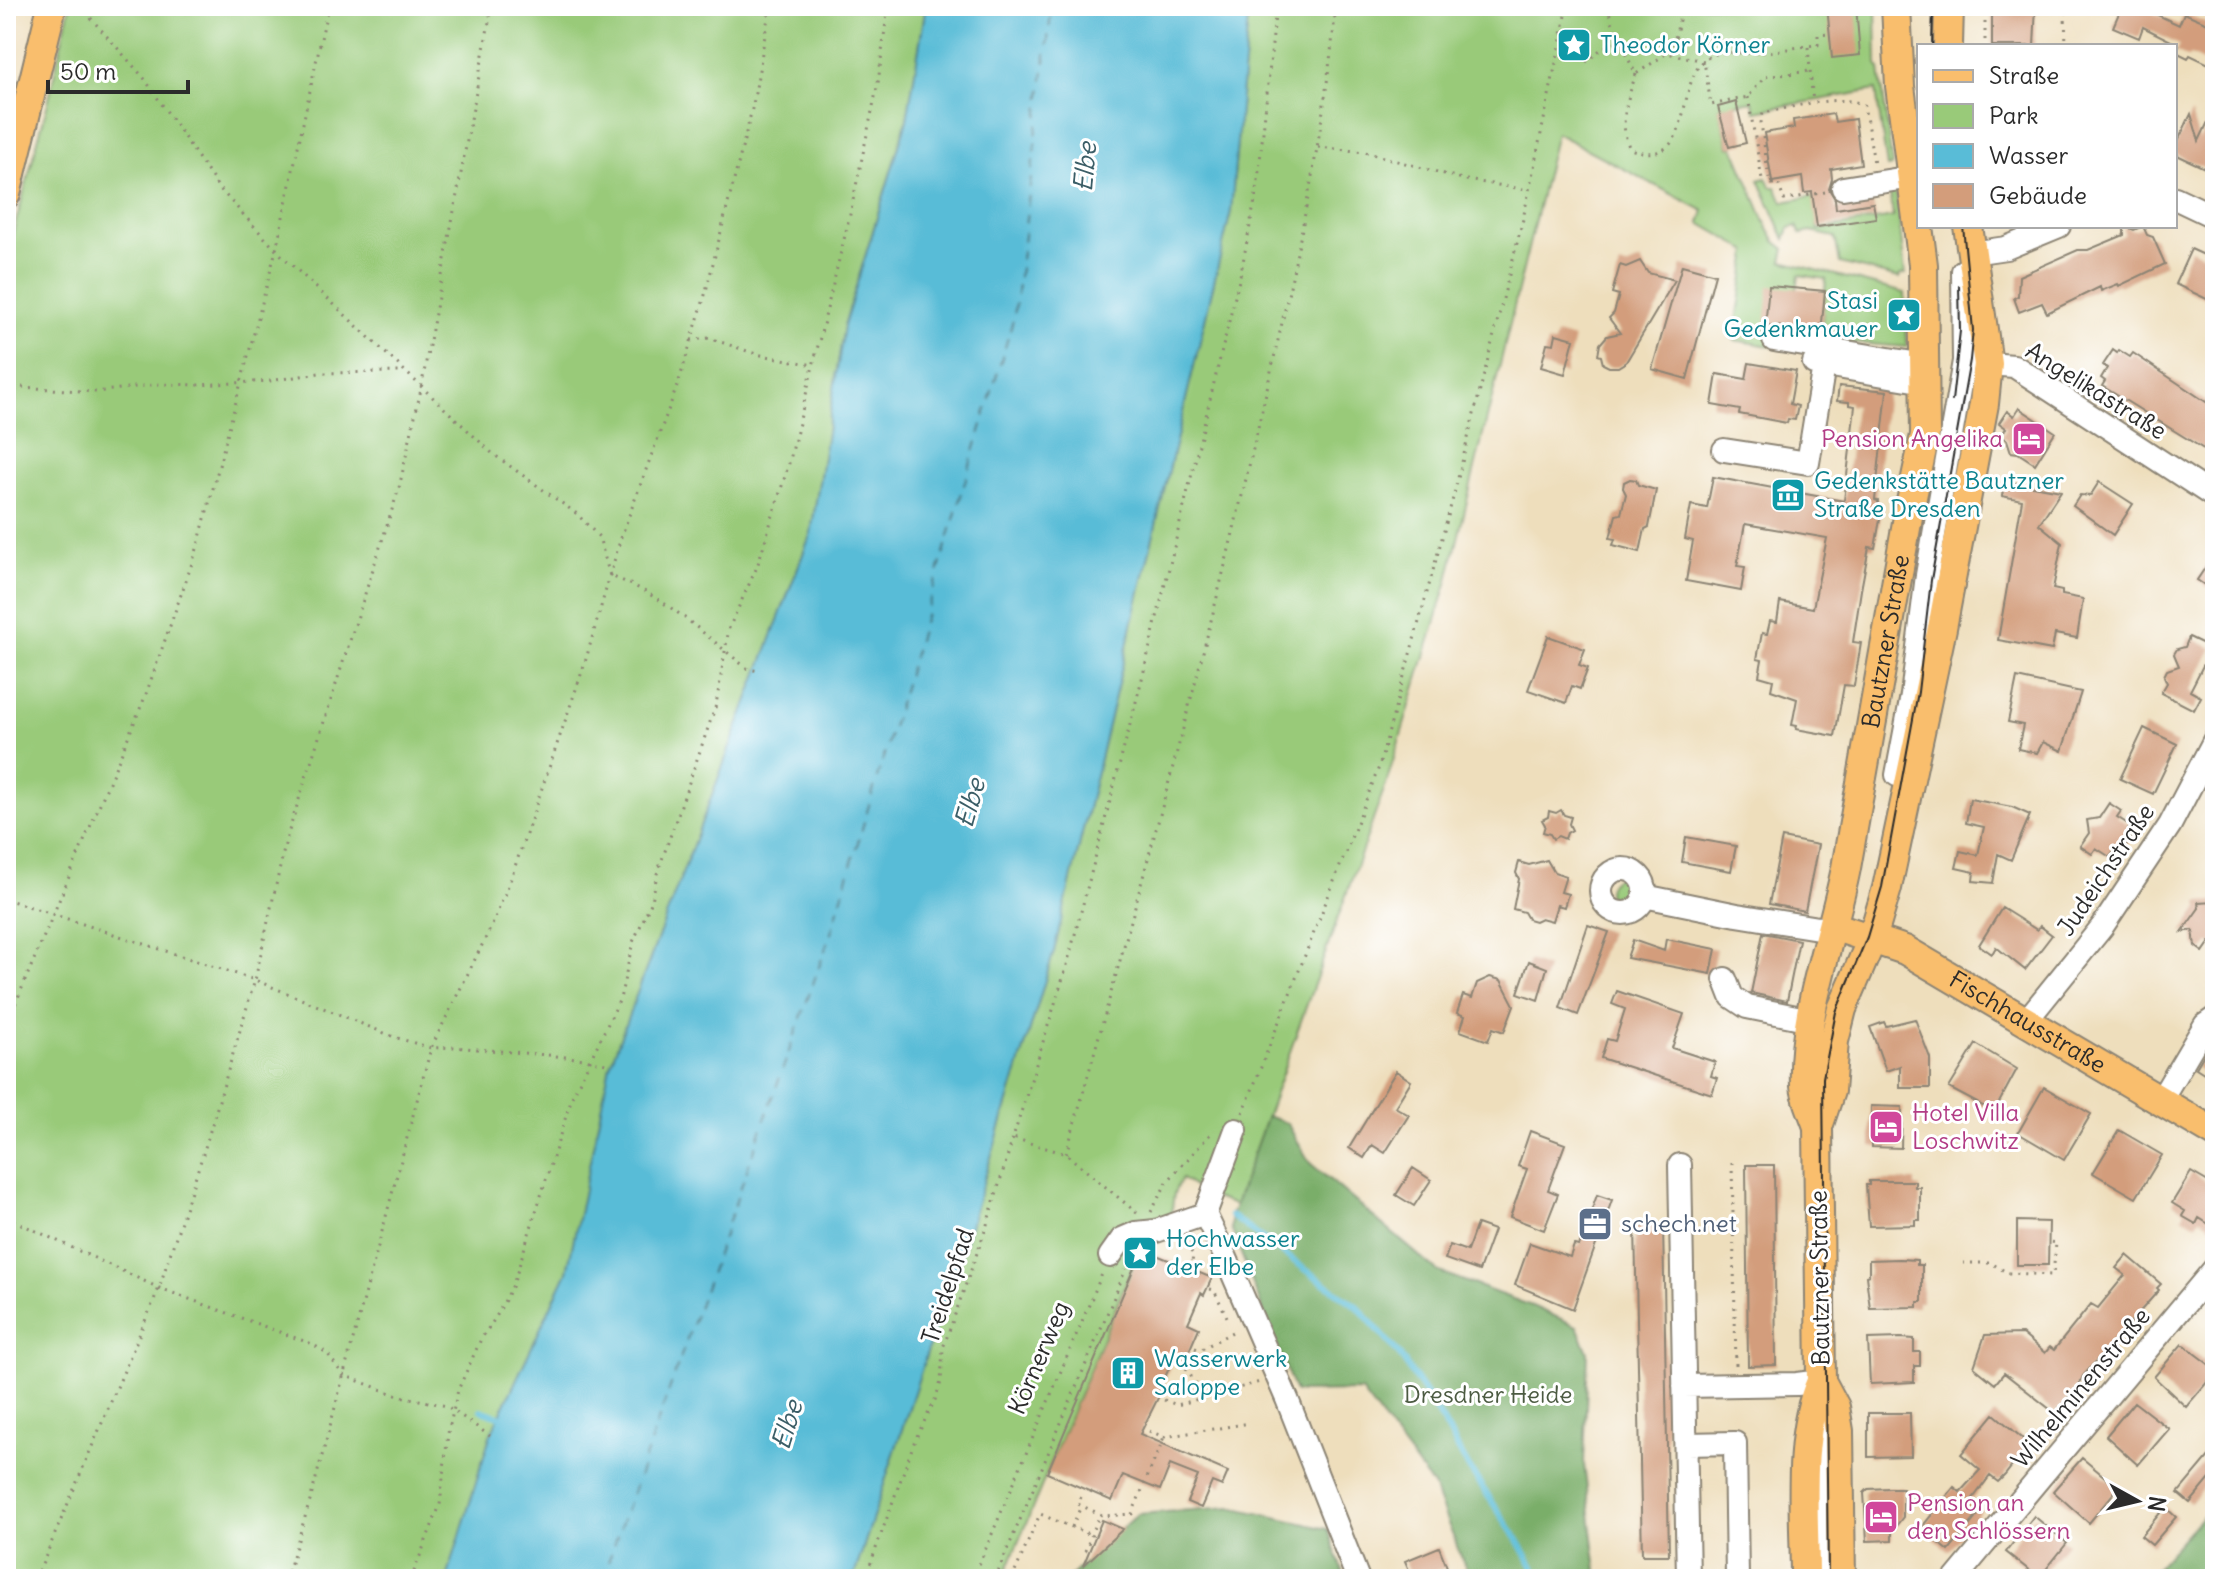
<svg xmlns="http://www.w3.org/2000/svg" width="2221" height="1585" font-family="Delius,sans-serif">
	<rect width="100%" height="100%" fill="#fff"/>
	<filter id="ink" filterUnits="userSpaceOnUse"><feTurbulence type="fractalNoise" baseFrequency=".0125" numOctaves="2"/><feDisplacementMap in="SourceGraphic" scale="16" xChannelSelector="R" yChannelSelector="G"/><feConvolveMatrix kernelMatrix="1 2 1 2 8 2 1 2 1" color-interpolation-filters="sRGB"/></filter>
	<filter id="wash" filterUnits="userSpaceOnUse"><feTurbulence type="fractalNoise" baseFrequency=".006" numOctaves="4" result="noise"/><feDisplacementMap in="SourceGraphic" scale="32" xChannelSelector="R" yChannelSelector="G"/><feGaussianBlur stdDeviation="1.8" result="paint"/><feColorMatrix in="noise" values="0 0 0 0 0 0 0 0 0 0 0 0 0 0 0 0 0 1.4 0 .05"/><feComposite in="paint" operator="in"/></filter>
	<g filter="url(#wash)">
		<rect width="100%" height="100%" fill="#eedebc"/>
		<path fill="#99ca79" stroke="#627a52" stroke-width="2" d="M 70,6 L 926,6 L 907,119 L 844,326 L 811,533 L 610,1065 L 567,1272 L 490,1436 L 447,1579 L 6,1579 L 6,259 L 48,103 Z
			M 1249,6 L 1876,6 L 1877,65 L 1880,69 L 1892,166 L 1887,167 L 1876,90 L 1755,111 L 1753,101 L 1719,107 L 1729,147 L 1733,146 L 1768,229 L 1775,241 L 1785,249 L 1782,261 L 1905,293 L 1907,347 L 1854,343 L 1825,335 L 1821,333 L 1826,279 L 1799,275 L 1797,289 L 1765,327 L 1774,328 L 1770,346 L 1734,340 L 1748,251 L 1700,223 L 1704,211 L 1556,133 L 1447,584 L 1387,781 L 1235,1205 L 1206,1195 L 1182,1179 C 1169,1193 1176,1204 1169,1217 L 1152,1220 L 1003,1579 L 853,1579 L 935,1328 L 955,1275 L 1054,951 L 1231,211 Z
			M 1766,178 L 1771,187 L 1776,187 L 1783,202 L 1815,196 L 1818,230 L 1893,217 L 1889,185 L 1895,184 L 1905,274 L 1900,275 L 1899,278 L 1840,263 L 1835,237 L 1811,232 L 1801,234 L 1797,226 L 1789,228 L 1785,239 L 1759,180 Z
			M1608 891a15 15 0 1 1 30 0a15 15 0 1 1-30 0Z"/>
		<path fill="#7aae69" stroke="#526c4a" stroke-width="2" d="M 1267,1116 L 1287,1123 L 1310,1163 L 1437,1271 L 1532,1306 L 1577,1326 L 1588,1352 L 1584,1464 L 1598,1579 L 1506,1579 L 1504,1574 L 1490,1579 L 1470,1579 L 1433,1486 L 1361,1391 L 1295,1392 L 1231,1228 L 1231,1216 Z
			M 2215,1502 L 2215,1579 L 2146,1579 Z
			M 1231,1507 L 1328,1529 L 1345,1579 L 1067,1579 L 1138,1514 Z"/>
		<path fill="#59bcd7" stroke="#427481" stroke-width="2" d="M 926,6 L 1249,6 L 1231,211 L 1054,951 L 955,1275 L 935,1328 L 853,1579 L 447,1579 L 490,1436 L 567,1272 L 610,1065 L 811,533 L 844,326 L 907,120 Z"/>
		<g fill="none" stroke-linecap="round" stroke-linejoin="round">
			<path stroke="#59bcd7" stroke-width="6" d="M 1231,1216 L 1358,1307 L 1399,1354 L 1438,1413 L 1469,1468 L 1518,1540 L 1540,1579
				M 481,1410 L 504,1418"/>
			<path stroke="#3b5e67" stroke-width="2" stroke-dasharray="10 8" stroke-linecap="butt" d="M 602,1579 L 831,933 L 1014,317 L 1052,6"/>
		</g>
		<g id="blocks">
			<path fill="#d39d7b" d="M 1827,6 L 1856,6 L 1860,55 L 1832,58 Z
				M 2000,6 L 2036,6 L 2034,46 L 1992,46 L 1992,15 Z
				M 2122,6 L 2154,6 L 2151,12 L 2179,25 L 2184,13 L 2215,26 L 2215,67 L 2190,55 L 2188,58 L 2176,52 L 2179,45 L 2143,27 L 2139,38 L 2113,27 Z
				M 1736,102 L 1746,143 L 1729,147 L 1718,107 Z
				M 2215,107 L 2215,173 L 2175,154 L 2175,147 L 2191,114 L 2199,141 Z
				M 1833,114 L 1835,122 L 1855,119 L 1861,164 L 1831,169 L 1832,179 L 1829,189 L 1835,199 L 1836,209 L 1873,203 L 1876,218 L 1817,227 L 1812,192 L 1804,193 L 1802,177 L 1772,182 L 1764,133 L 1794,128 L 1793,120 Z
				M 2124,226 L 2134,230 L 2143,226 L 2147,235 L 2153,237 L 2165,264 L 2119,286 L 2118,284 L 2101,291 L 2100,287 L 2047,313 L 2042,303 L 2019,312 L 2014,298 L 2018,296 L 2019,276 L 2078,250 L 2088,250 L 2124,235 Z
				M 2191,249 L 2215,260 L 2215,303 L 2175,284 Z
				M 1640,261 L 1648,273 L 1675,280 L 1626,362 L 1618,367 L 1609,367 L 1603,364 L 1601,356 L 1598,355 L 1600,344 L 1607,336 L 1620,333 L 1609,318 L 1614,313 L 1619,295 L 1612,293 L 1620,265 L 1626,267 Z
				M 1682,265 L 1715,274 L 1687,379 L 1652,369 Z
				M 1769,286 L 1825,291 L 1821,333 L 1776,326 L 1765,327 Z
				M 1556,334 L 1574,339 L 1565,374 L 1541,367 L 1547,343 L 1554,344 Z
				M 2113,350 L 2117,353 L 2119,350 L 2130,357 L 2133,353 L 2215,408 L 2215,456 L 2102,386 L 2105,381 L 2101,378 L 2107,368 L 2103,365 Z
				M 1749,363 L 1796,371 L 1790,404 L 1798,406 L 1795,420 L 1788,419 L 1787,423 L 1739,414 L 1740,410 L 1712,405 L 1717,374 L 1746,379 Z
				M 1839,386 L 1887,391 L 1875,500 L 1878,501 L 1878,507 L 1882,508 L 1875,548 L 1869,547 L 1861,590 L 1853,642 L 1861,643 L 1854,686 L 1844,685 L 1835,736 L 1796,729 L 1797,726 L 1792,725 L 1797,699 L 1771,690 L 1773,680 L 1759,676 L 1762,660 L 1757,659 L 1762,633 L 1767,634 L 1770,621 L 1777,622 L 1780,602 L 1813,608 L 1827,538 L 1745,524 L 1737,566 L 1745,567 L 1741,591 L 1686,581 L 1693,541 L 1685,539 L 1691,505 L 1707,508 L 1713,477 L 1844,501 L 1855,406 L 1849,405 L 1849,402 L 1837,401 Z
				M 2019,408 L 2055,432 L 2035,464 L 2018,453 L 2011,452 L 2007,440 L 2001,436 L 2006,428 L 1999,423 L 2007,411 L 2014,416 Z
				M 1630,479 L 1636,480 L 1638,485 L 1656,490 L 1649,527 L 1645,529 L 1640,552 L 1613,545 L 1615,539 L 1610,538 L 1616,515 L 1621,514 L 1626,494 L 1623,488 L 1624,482 Z
				M 2005,481 L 2061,491 L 2039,524 L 2062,543 L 2053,589 L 2062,591 L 2062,595 L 2083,599 L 2077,638 L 2055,634 L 2052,650 L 1998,640 L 2022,500 L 2002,496 Z
				M 2099,482 L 2133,504 L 2113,535 L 2073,506 L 2080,495 L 2090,496 Z
				M 2215,553 L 2215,592 L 2197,580 Z
				M 1548,636 L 1585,649 L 1579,665 L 1588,668 L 1580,689 L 1572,686 L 1566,703 L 1528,690 Z
				M 2189,637 L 2212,648 L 2190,691 L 2201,697 L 2194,710 L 2161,693 L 2167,683 L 2164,676 L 2167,670 L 2179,666 L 2174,654 L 2177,649 L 2185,647 Z
				M 2017,678 L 2081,692 L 2062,751 L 2043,742 L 2037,753 L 2018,749 L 2023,725 L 2008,722 Z
				M 2144,728 L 2177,744 L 2153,794 L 2120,779 Z
				M 1970,799 L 2012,807 L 2030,815 L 2011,860 L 1998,854 L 1993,883 L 1973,881 L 1974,872 L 1956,868 L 1960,851 L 1978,855 L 1984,827 L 1966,823 Z
				M 2109,803 L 2121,811 L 2117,817 L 2131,826 L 2128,830 L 2130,839 L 2121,852 L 2113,853 L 2110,857 L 2096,848 L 2092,854 L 2080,846 L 2089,833 L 2087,820 L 2099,818 Z
				M 1561,810 L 1564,815 L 1571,817 L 1569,824 L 1572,830 L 1567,833 L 1565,839 L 1558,836 L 1553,839 L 1550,834 L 1543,832 L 1545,825 L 1542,820 L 1548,817 L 1549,811 L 1556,813 Z
				M 1686,837 L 1736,846 L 1731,871 L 1682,862 Z
				M 1782,838 L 1818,845 L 1805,911 L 1769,904 Z
				M 1547,860 L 1554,872 L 1566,876 L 1561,892 L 1568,894 L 1564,907 L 1557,905 L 1552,921 L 1541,918 L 1535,921 L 1528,919 L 1524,912 L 1513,909 L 1519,879 L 1516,873 L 1519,862 L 1529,865 Z
				M 2215,901 L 2215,946 L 2210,942 L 2203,952 L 2195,946 L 2193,930 L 2182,932 L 2199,908 L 2198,902 Z
				M 2002,908 L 2037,930 L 2040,926 L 2052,935 L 2025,970 L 1996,947 L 1992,954 L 1979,945 Z
				M 1588,925 L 1609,932 L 1578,1015 L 1560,1008 Z
				M 1763,933 L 1799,940 L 1787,1001 L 1751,993 Z
				M 1666,939 L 1716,949 L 1711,974 L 1627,958 L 1633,940 L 1664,951 Z
				M 1529,961 L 1547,968 L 1538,1000 L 1518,993 Z
				M 1490,977 L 1501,980 L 1514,1005 L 1504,1032 L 1493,1028 L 1488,1041 L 1460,1031 L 1465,1016 L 1457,1013 L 1463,995 L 1472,998 L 1477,983 Z
				M 1617,991 L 1684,1014 L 1672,1048 L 1715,1062 L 1711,1076 L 1717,1078 L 1712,1094 L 1601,1058 L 1607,1039 L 1615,1041 L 1625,1009 L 1612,1004 Z
				M 1915,1019 L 1930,1058 L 1930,1088 L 1900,1088 L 1900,1066 L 1886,1071 L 1870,1027 L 1884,1022 L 1886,1026 Z
				M 2215,1036 L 2215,1080 L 2196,1068 Z
				M 1976,1044 L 2017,1069 L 1994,1112 L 1949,1088 Z
				M 1396,1071 L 1411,1081 L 1395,1107 L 1409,1115 L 1385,1153 L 1372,1145 L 1364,1158 L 1349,1148 Z
				M 2044,1087 L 2091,1114 L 2064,1160 L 2018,1133 Z
				M 1871,1106 L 1902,1107 L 1901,1148 L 1871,1147 Z
				M 2119,1130 L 2162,1155 L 2136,1198 L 2093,1173 Z
				M 1530,1131 L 1565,1144 L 1548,1190 L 1558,1194 L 1544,1230 L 1510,1217 L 1527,1169 L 1518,1166 Z
				M 1746,1165 L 1774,1165 L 1776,1365 L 1748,1366 Z
				M 1413,1168 L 1431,1180 L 1414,1206 L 1396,1195 Z
				M 2191,1172 L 2215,1186 L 2215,1228 L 2199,1218 L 2196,1224 L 2182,1216 L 2185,1211 L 2172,1203 Z
				M 1869,1181 L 1915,1181 L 1915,1187 L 1920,1187 L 1920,1220 L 1915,1220 L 1915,1225 L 1869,1226 L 1866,1185 L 1869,1185 Z
				M 1597,1195 L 1612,1200 L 1573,1309 L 1515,1285 L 1530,1243 L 1570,1257 L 1574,1245 L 1579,1246 Z
				M 2017,1221 L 2049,1222 L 2048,1265 L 2017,1265 Z
				M 1477,1224 L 1494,1230 L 1479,1271 L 1445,1259 L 1450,1245 L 1467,1251 Z
				M 1663,1225 L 1669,1555 L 1642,1555 L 1635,1226 Z
				M 1142,1249 L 1212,1278 L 1204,1295 L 1201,1293 L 1188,1323 L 1199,1328 L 1186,1358 L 1175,1354 L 1160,1389 L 1162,1390 L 1140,1434 L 1228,1472 L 1222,1486 L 1212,1482 L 1201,1508 L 1187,1502 L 1198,1476 L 1170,1465 L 1160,1490 L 1123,1475 L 1112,1501 L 1047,1473 Z
				M 2127,1255 L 2161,1284 L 2157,1288 L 2159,1290 L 2083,1376 L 2079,1385 L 2055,1413 L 2004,1373 L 1995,1384 L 1974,1367 L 1985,1335 L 2022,1334 L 2045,1353 L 2050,1347 L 2054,1350 L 2091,1304 L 2098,1308 L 2125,1275 L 2116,1268 Z
				M 1899,1259 L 1917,1260 L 1917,1265 L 1922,1265 L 1922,1302 L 1918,1302 L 1918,1307 L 1870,1308 L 1866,1276 L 1869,1275 L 1869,1260 Z
				M 1901,1338 L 1914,1339 L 1914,1352 L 1920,1352 L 1920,1366 L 1914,1366 L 1914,1382 L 1870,1384 L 1868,1339 Z
				M 2182,1344 L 2215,1369 L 2215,1373 L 2186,1407 L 2154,1377 Z
				M 2134,1402 L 2169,1429 L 2138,1465 L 2106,1436 Z
				M 1868,1413 L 1910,1413 L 1911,1456 L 1868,1457 Z
				M 1994,1414 L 2029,1444 L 2005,1475 L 1998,1482 L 1990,1476 L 1971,1501 L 1982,1510 L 1949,1551 L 1921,1528 L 1954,1487 L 1960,1492 L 1980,1470 L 1961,1454 Z
				M 2215,1449 L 2215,1473 L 2190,1503 L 2178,1493 Z
				M 2082,1458 L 2118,1488 L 2089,1523 L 2053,1491 Z
				M 1890,1488 L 1903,1488 L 1903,1517 L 1892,1531 L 1892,1540 L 1867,1541 L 1864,1493 L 1868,1489 Z
				M 2165,1507 L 2176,1517 L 2152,1545 L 2141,1536 Z
				M 2034,1516 L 2067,1543 L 2039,1578 L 2006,1552 Z
				M 1102,1520 L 1123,1529 L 1083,1566 Z
				M 1439,1547 L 1447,1567 L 1413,1579 L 1405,1561 Z"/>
		</g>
	</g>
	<g filter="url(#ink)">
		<use href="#blocks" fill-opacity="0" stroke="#8c8474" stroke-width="2"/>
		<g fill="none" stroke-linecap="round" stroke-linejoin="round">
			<g stroke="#8c8474" stroke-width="26">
				<path id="minor" d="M 1843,188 L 1912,177
					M 2175,198 L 2215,217
					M 1972,253 L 2006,248 L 2059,226
					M 1774,340 L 1925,365
					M 1814,363 L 1925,382
					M 1988,364 L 2014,366 L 2215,497
					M 1724,450 L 1808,463 L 1824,365
					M 1897,775 L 1912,695 L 1927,575 L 1964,361 L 1963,271
					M1601 891a22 22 0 1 1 44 0a22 22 0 1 1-44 0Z
					M 1644,896 L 1737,915 L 1818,928 L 1833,926
					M 1725,979 L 1732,997 L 1747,1007 L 1811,1020
					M 2026,1021 L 2102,927 L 2170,825 L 2215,739
					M 2160,1101 L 2205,1025 L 2215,1018
					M 1680,1165 L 1688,1579
					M 1205,1214 L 1226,1258 L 1287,1399 L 1358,1579
					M 1205,1214 L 1236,1130
					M 1110,1256 L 1122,1239 L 1136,1233 L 1156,1231 L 1205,1214
					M 1684,1386 L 1797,1384 L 1821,1381 L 1823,1579
					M 1686,1444 L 1735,1443 L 1737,1579
					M 1955,1579 L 2215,1268"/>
			</g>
			<g stroke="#8c8474" stroke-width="32">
				<g id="major">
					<path d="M 1948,46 L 1949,6"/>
					<path d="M 6,194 L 52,6"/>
					<path id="s1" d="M 1833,926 L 1905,950 L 2215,1133"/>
					<path d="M 1818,1127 L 1830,1091 L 1834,1041 L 1842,1009 L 1872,939 L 1887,888 L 1942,628 L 1984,404 L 1988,364 L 1968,226"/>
					<path d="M 1821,1381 L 1835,1407 L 1839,1431 L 1841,1579"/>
					<path id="s2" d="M 1805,1579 C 1805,1517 1796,1438 1821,1381 L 1818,1127 C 1814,1114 1806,1099 1805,1086 C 1802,1012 1832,939 1846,868 L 1909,511 L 1925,435 L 1923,265 L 1900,86 L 1896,6"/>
				</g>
			</g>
			<path stroke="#8c8474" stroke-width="3" stroke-dasharray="2 6" stroke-linecap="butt" d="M 80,6 L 144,78 L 218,187 L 276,250 L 493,454 L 577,514 L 599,537 L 610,576 C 665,595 703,634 748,669 L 759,671
				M 1607,6 L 1618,39
				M 1985,6 L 1985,46
				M 1985,10 L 1997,10
				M 2042,11 L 2067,12
				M 86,13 L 162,12 L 181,6
				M 2066,46 L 2065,15 L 2068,6
				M 1808,47 L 1813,103
				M 1672,53 L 1682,6
				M 1586,62 L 1600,50 L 1618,39 L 1636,74 L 1667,53 L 1704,61 L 1711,105 L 1748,97 L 1765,77 L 1810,71
				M 1636,74 C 1627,101 1618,123 1630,149 C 1702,173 1669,73 1713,55 C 1726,50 1743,54 1756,53 C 1777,52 1798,46 1818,45 L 1818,35 L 1830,34
				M 1748,97 L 1762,179
				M 1318,147 L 1365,152 L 1466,180 L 1529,190
				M 1825,192 L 1784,200 L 1778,183 L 1772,184 L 1769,179 L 1761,123 L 1763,113 C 1790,108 1839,93 1864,105 L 1874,163
				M 691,340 L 709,338 L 756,354 L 814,365
				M 6,386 L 96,392 L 159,384 L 198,385 L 270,381 L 319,373 L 404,372
				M 6,899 L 255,980 L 394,1037 L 431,1048 L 454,1047 L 547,1055 L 585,1059 L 610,1065
				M 6,1026 L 145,697 L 197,549 L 276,250 L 328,6
				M 1243,1113 L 1379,767 L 1453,498 L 1523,219 L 1568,6
				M 1066,1154 C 1135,907 1205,660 1262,410 C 1293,277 1323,143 1336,6
				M 1732,1163 L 1736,1366
				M 1151,1212 L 1167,1182 L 1214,1130
				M 1137,1213 L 1066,1154 L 1013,1138 L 1067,965 L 1143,675 L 1241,272 L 1257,190 L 1276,6
				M 6,1217 L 159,1288 L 312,1344 L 327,1353 L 343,1375 L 396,1395 L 447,1406 L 490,1436
				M 1186,1245 L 1193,1254 L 1192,1264
				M 1963,1263 L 1991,1263 L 2008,1273 L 2053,1275 L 2056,1243 L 2049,1242
				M 1210,1289 L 1214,1290 L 1228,1319
				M 1195,1348 L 1200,1350 L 1234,1331
				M 1186,1369 L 1204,1395
				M 1164,1400 L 1177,1405 L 1260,1382
				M 1149,1431 L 1164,1437 L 1250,1423
				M 1081,1497 L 1078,1504 L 1104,1516 L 1132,1514 L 1164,1437
				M 1072,1527 L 1081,1506
				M 1085,1551 L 1100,1514
				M 36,1579 L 159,1288 L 204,1151 L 255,980 L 286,840 L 399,488 L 421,389 L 492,6
				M 286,1579 L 310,1501 L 431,1048 L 493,923 L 510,881 L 584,666 L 621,537 L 679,381 L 704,299 L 753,105 L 770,6
				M 411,1579 L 440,1505 L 448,1433 L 458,1390 L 481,1339 L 496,1317 L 513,1285 L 572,1097 L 620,999 L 633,942 L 652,901 L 657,874 L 716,705 L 729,628 L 757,567 L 790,460 L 849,219 L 878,83 L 888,6
				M 865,1579 L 915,1440 L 935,1400 L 941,1382 L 943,1348 L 986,1228 L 1013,1138
				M 973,1579 L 1102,1274
				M 995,1579 L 1126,1269
				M 1012,1579 L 1040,1514 L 1091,1535"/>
			<use href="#minor" stroke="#fff" stroke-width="22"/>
			<use href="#major" stroke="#f9be6d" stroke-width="28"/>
			<path stroke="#2b2b2b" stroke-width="2" d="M 1932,46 L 1933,6
				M 1952,401 L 1960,331 L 1959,286
				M 1828,1579 L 1823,1078 L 1836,1012 L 1867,937 L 1882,887 L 1918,692 L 1931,580 L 1970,360 L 1973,330 L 1963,226"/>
		</g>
	</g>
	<defs>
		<g id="sight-square" transform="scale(1.8)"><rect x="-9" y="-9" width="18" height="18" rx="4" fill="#0f9aa8" stroke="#fff"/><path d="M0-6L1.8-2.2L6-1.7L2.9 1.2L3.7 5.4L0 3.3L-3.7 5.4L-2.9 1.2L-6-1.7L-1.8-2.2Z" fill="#fff"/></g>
		<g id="hotel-square" transform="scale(1.8)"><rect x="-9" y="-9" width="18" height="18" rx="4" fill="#d1479c" stroke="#fff"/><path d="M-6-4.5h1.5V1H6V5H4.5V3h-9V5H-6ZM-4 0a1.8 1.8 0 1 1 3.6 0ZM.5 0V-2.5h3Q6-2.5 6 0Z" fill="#fff"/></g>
		<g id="museum-square" transform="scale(1.8)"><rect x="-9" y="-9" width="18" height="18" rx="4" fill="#0f9aa8" stroke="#fff"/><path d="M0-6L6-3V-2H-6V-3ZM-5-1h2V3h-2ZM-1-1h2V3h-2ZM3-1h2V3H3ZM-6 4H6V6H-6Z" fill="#fff"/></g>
		<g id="office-square" transform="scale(1.8)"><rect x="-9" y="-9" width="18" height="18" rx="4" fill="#5c6f8a" stroke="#fff"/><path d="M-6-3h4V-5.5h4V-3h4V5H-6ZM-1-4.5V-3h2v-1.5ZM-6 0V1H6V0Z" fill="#fff"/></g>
		<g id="building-square" transform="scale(1.8)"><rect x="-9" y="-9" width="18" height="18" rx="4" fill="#0f9aa8" stroke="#fff"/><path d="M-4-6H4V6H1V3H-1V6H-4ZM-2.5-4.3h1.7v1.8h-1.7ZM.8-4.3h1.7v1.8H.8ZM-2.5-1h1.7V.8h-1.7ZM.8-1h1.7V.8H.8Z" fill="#fff"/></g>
	</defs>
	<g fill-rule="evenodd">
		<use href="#sight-square" x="1574" y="45"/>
		<use href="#sight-square" x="1904" y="315"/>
		<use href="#hotel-square" x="2029" y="439"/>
		<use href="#museum-square" x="1788" y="495"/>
		<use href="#hotel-square" x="1886" y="1127"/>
		<use href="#office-square" x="1595" y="1224"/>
		<use href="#sight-square" x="1140" y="1253"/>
		<use href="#building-square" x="1128" y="1373"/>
		<use href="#hotel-square" x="1881" y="1517"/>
	</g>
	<g text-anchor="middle" stroke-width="6" stroke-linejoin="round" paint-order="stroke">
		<g font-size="24" fill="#0d838f" stroke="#fff" text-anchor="start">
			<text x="1600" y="53">Theodor Körner</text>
			<text x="1878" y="309" text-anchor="end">Stasi<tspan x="1878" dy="28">Gedenkmauer</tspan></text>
			<text x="1814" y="489">Gedenkstätte Bautzner<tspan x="1814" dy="28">Straße Dresden</tspan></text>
			<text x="1166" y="1247">Hochwasser<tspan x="1166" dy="28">der Elbe</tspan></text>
			<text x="1154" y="1367">Wasserwerk<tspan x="1154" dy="28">Saloppe</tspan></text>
		</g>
		<g font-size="24" fill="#2b2b2b" stroke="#fff">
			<text transform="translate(2096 391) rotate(32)" y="8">Angelikastraße</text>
			<text dy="8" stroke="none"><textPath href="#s2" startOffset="950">Bautzner Straße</textPath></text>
			<text transform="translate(2106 870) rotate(-56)" y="8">Judeichstraße</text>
			<text dy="8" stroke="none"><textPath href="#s1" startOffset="218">Fischhausstraße</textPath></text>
			<text transform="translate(1820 1278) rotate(-91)" y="8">Bautzner Straße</text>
			<text transform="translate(948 1286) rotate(-72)" y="8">Treidelpfad</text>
			<text transform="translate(1039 1358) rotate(-67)" y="8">Körnerweg</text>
			<text transform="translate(2081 1388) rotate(-50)" y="8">Wilhelminenstraße</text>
		</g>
		<g font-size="24" fill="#b23c85" stroke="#fff" text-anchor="start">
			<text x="2003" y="447" text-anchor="end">Pension Angelika</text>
			<text x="1912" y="1121">Hotel Villa<tspan x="1912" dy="28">Loschwitz</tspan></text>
			<text x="1907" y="1511">Pension an<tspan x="1907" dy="28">den Schlössern</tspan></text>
		</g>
		<g font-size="24" fill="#4e5e75" stroke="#fff" text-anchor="start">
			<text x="1621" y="1232">schech.net</text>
		</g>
		<g font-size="24" fill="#4c5b42" stroke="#fff">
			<text x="1488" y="1403">Dresdner Heide</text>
		</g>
		<g font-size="26" font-style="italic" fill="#3b5e67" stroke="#fff">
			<text transform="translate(1085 167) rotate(-85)" y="9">Elbe</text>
			<text transform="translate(970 803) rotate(-74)" y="9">Elbe</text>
			<text transform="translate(787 1425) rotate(-73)" y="9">Elbe</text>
		</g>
	</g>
	<rect width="2221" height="1585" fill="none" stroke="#fff" stroke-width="32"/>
	<rect x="1917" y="44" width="260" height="184" fill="#ffffff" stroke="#aaaaaa" stroke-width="2"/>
	<rect x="1933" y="70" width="40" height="12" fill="#f9be6d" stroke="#aaaaaa" stroke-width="2"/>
	<text x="1989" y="84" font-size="24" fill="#2b2b2b">Straße</text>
	<rect x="1933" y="104" width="40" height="24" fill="#99ca79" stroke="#aaaaaa" stroke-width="2"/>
	<text x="1989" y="124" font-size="24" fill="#2b2b2b">Park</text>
	<rect x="1933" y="144" width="40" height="24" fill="#59bcd7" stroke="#aaaaaa" stroke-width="2"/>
	<text x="1989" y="164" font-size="24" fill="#2b2b2b">Wasser</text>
	<rect x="1933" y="184" width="40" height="24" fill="#d39d7b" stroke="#aaaaaa" stroke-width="2"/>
	<text x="1989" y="204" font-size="24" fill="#2b2b2b">Gebäude</text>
	<g transform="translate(2137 1501) rotate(98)" stroke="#ffffff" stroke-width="6" paint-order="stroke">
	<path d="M0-6L14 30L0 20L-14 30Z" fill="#2b2b2b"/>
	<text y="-12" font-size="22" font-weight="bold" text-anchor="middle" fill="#2b2b2b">N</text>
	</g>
	<path d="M48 80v12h140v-12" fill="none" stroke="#2b2b2b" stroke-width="4"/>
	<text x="60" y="80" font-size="24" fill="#2b2b2b" stroke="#ffffff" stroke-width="6" paint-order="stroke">50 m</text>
</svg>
